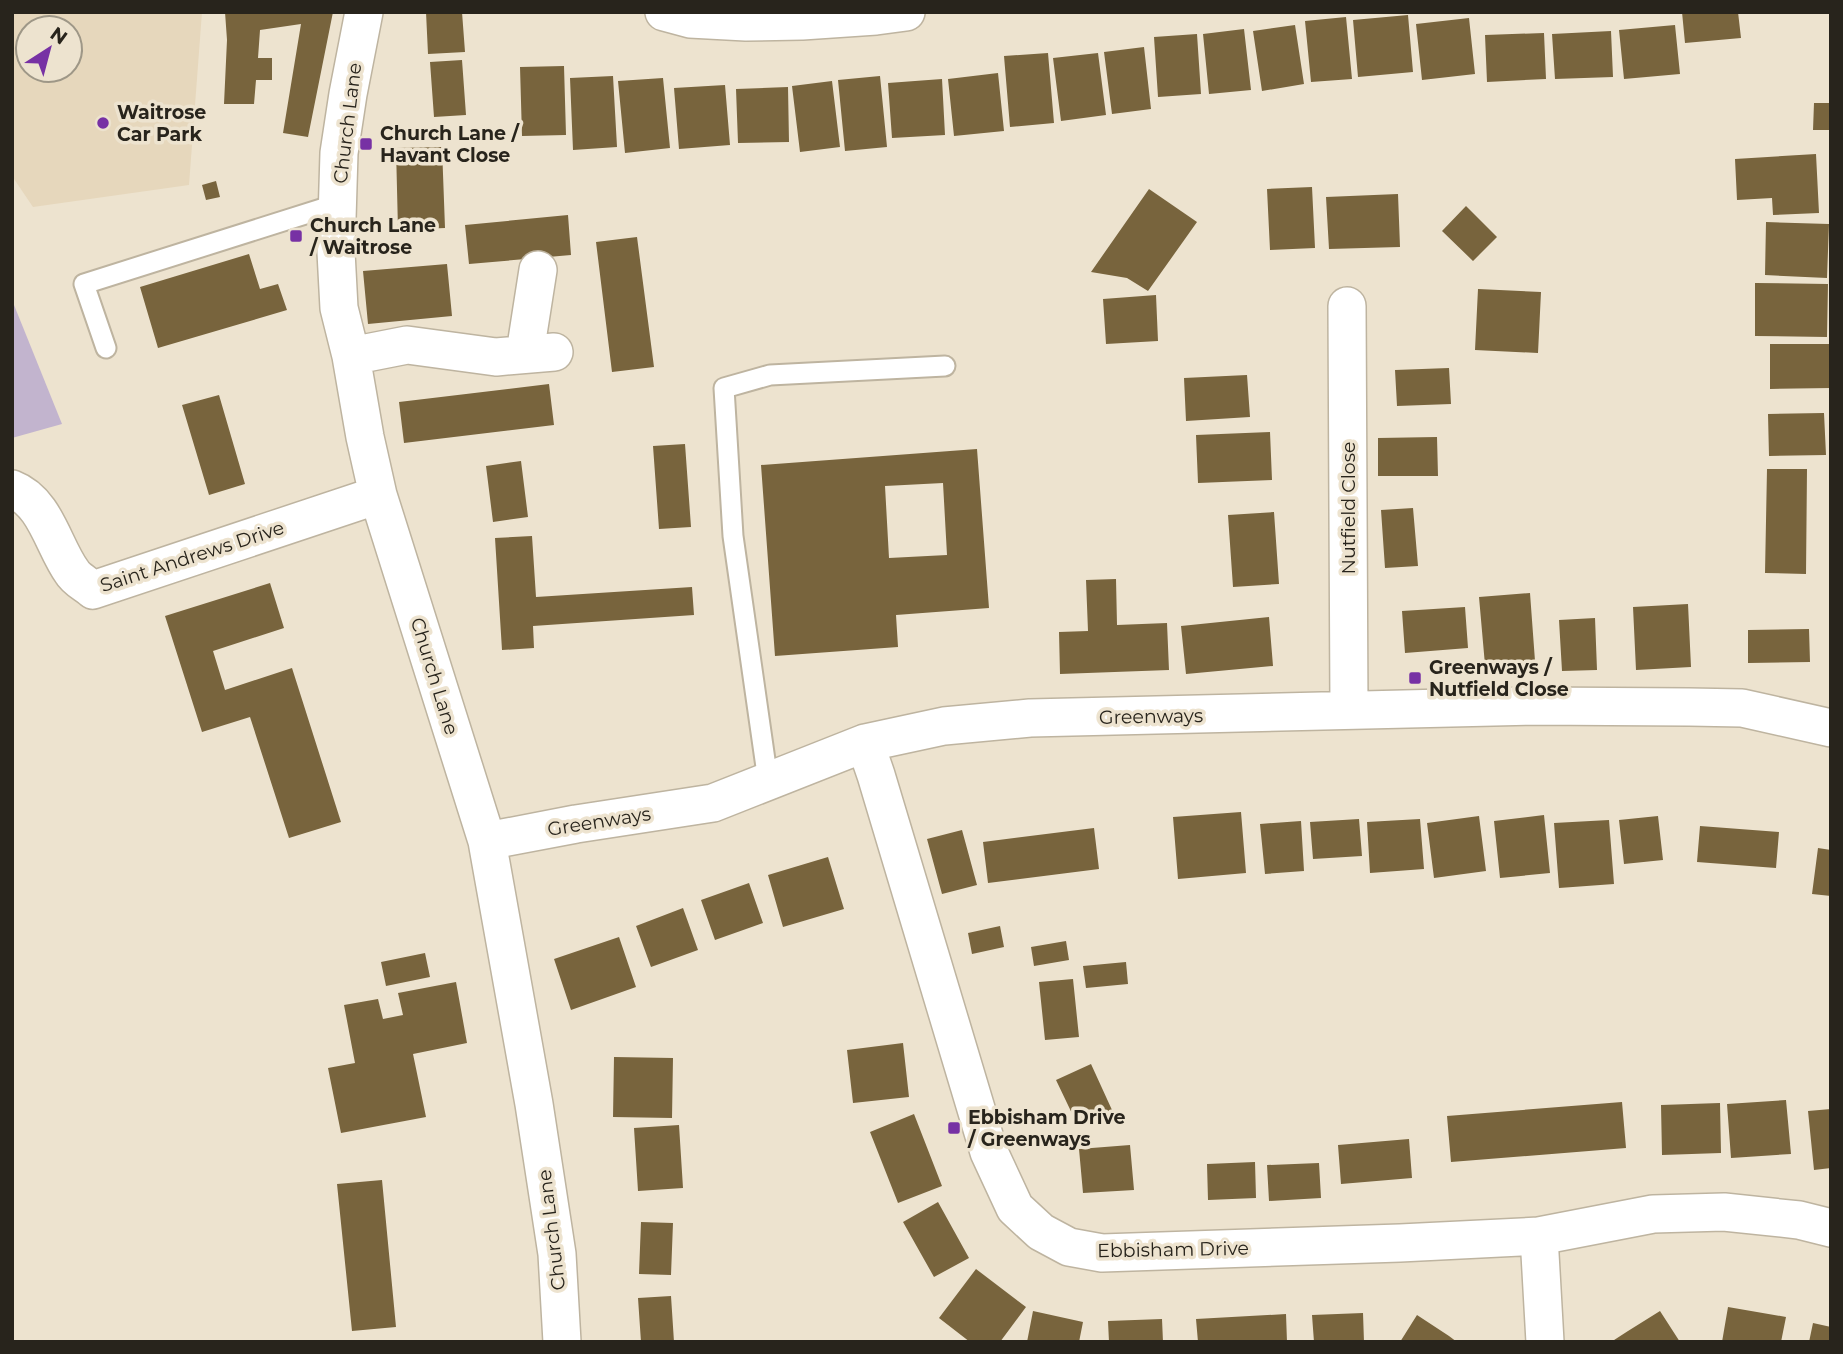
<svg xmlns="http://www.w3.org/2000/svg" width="1843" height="1354" font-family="Montserrat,sans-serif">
	<rect width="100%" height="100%" fill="#ede3cf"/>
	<path fill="#e6d7bc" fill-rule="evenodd" d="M 12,12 L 202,12 L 189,185 L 33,207 L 12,176 ZM 28,28 L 70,28 L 70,70 L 28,70 Z"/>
	<path fill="#c2b4ce" d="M 12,300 L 62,424 L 12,438 Z"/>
	<path fill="#78643d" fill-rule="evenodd" d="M 225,12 L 333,12 L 308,137 L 283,133 L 301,24 L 260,30 L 258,58 L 272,58 L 272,80 L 256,80 L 254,104 L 224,104 L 227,40 Z
		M 426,12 L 462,12 L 465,52 L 428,54 Z
		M 1682,12 L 1738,12 L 1741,38 L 1685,43 Z
		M 1408,15 L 1413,72 L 1358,77 L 1353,20 Z
		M 1346,17 L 1352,79 L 1311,82 L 1305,21 Z
		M 1469,18 L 1475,74 L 1422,80 L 1416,24 Z
		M 1295,25 L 1304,84 L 1262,91 L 1253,31 Z
		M 1675,25 L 1680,74 L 1624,79 L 1619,30 Z
		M 1244,29 L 1251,90 L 1209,94 L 1203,34 Z
		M 1611,31 L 1613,77 L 1555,79 L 1552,34 Z
		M 1544,33 L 1546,79 L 1487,82 L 1485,35 Z
		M 1197,34 L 1201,94 L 1158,97 L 1154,37 Z
		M 1144,47 L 1151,109 L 1112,114 L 1104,52 Z
		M 1048,53 L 1054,123 L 1010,127 L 1004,56 Z
		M 1098,53 L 1106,115 L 1061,121 L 1053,58 Z
		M 462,60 L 466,115 L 434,117 L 430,62 Z
		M 564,66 L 566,135 L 522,136 L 520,67 Z
		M 998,73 L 1004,131 L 954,136 L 948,79 Z
		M 613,76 L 617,147 L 573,150 L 570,78 Z
		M 880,76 L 887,147 L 845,151 L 838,80 Z
		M 663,78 L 670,148 L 625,153 L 618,81 Z
		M 942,79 L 945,135 L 892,138 L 888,83 Z
		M 832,81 L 840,147 L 800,152 L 792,86 Z
		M 725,85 L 730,145 L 679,149 L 674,88 Z
		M 788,87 L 789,142 L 738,143 L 736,89 Z
		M 1814,103 L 1831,103 L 1831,130 L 1813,130 Z
		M 442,147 L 445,228 L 398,230 L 396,148 Z
		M 1816,154 L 1819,213 L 1773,215 L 1772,198 L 1737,200 L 1735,159 Z
		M 216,181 L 220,197 L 206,200 L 202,185 Z
		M 1312,187 L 1315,248 L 1270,250 L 1267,189 Z
		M 1149,189 L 1197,222 L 1148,291 L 1127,278 L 1091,272 Z
		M 1398,194 L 1400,247 L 1329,249 L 1326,197 Z
		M 1466,206 L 1497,237 L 1473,261 L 1442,231 Z
		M 568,215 L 571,255 L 469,264 L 465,225 Z
		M 1766,222 L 1829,224 L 1827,278 L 1765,275 Z
		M 637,237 L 654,367 L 612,372 L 596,242 Z
		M 249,254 L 260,289 L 278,284 L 287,310 L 158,348 L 140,287 Z
		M 447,264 L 452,316 L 368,324 L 363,271 Z
		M 1755,283 L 1828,284 L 1827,337 L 1755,336 Z
		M 1478,289 L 1541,292 L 1538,353 L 1475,350 Z
		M 1156,295 L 1158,341 L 1106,344 L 1103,299 Z
		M 1770,344 L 1831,344 L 1831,388 L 1770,389 Z
		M 1449,368 L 1451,404 L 1397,406 L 1395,370 Z
		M 1247,375 L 1250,417 L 1186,421 L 1184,378 Z
		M 549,384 L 554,425 L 404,443 L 399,402 Z
		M 219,395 L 245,484 L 209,495 L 182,405 Z
		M 1824,413 L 1826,455 L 1769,456 L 1768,414 Z
		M 1270,432 L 1272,480 L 1198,483 L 1196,435 Z
		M 1437,437 L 1438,476 L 1378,476 L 1378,438 Z
		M 685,444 L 691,527 L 659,529 L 653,446 Z
		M 977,449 L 989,608 L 896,615 L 898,647 L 775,656 L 761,465 ZM 943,483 L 947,555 L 889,558 L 885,486 Z
		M 521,461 L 528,517 L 493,522 L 486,466 Z
		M 1767,469 L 1807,469 L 1806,574 L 1765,573 Z
		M 1413,508 L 1418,566 L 1385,568 L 1381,510 Z
		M 1274,512 L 1279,584 L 1233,587 L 1228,515 Z
		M 532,536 L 536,597 L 692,587 L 694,615 L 533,626 L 534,648 L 502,650 L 495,538 Z
		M 1116,579 L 1117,625 L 1167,623 L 1169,670 L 1060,674 L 1059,632 L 1088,631 L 1086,580 Z
		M 270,583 L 284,628 L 213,651 L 225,690 L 292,668 L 341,822 L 289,838 L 250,717 L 202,732 L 165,616 Z
		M 1530,593 L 1535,661 L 1485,665 L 1479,597 Z
		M 1688,604 L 1691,667 L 1636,670 L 1633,607 Z
		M 1465,607 L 1468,648 L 1405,653 L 1402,611 Z
		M 1269,617 L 1273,666 L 1186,674 L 1181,626 Z
		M 1595,618 L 1597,670 L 1562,671 L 1559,620 Z
		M 1809,629 L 1810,662 L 1748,663 L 1748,630 Z
		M 1241,812 L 1246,873 L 1178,879 L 1173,817 Z
		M 1544,815 L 1550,873 L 1500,878 L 1494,821 Z
		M 1479,816 L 1486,871 L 1434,878 L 1427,823 Z
		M 1658,816 L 1663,860 L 1624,864 L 1619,820 Z
		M 1359,819 L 1362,856 L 1313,859 L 1310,822 Z
		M 1420,819 L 1424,869 L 1370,873 L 1367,822 Z
		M 1609,820 L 1614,884 L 1559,888 L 1554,823 Z
		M 1301,821 L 1304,871 L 1265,874 L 1260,824 Z
		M 1700,826 L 1779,832 L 1776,868 L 1697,862 Z
		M 1094,828 L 1099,869 L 988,883 L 983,842 Z
		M 962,830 L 977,885 L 942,894 L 927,839 Z
		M 1818,848 L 1831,850 L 1831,896 L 1812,894 Z
		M 828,857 L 844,909 L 783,927 L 768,875 Z
		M 749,883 L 763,923 L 715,940 L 701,900 Z
		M 683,908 L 698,950 L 651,967 L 636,926 Z
		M 1000,926 L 1004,947 L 972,954 L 968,933 Z
		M 619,937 L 636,987 L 571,1010 L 554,959 Z
		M 1066,941 L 1069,960 L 1034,966 L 1031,947 Z
		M 425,953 L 430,977 L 386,986 L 381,962 Z
		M 1126,962 L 1128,984 L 1086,988 L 1083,966 Z
		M 1073,979 L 1079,1037 L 1045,1040 L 1039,982 Z
		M 456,982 L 467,1043 L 413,1054 L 426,1117 L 341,1133 L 328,1068 L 355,1063 L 344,1005 L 378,999 L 383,1019 L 403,1015 L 398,993 Z
		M 903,1043 L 909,1097 L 853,1103 L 847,1050 Z
		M 614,1057 L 673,1058 L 672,1118 L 613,1117 Z
		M 1091,1064 L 1112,1110 L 1078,1126 L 1056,1080 Z
		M 1786,1100 L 1791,1154 L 1731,1158 L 1727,1104 Z
		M 1622,1102 L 1626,1148 L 1451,1162 L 1447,1116 Z
		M 1720,1103 L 1721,1153 L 1662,1155 L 1661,1105 Z
		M 1831,1109 L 1831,1168 L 1814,1170 L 1808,1111 Z
		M 914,1114 L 942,1186 L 898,1203 L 870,1132 Z
		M 679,1125 L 683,1188 L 638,1191 L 634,1128 Z
		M 1409,1139 L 1412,1178 L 1341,1184 L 1338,1145 Z
		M 1130,1145 L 1134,1190 L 1083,1193 L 1079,1149 Z
		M 1255,1162 L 1256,1198 L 1208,1200 L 1207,1164 Z
		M 1319,1163 L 1321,1198 L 1269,1201 L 1267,1165 Z
		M 382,1180 L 396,1327 L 352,1331 L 337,1184 Z
		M 938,1202 L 969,1258 L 934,1277 L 903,1222 Z
		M 641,1222 L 673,1223 L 671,1275 L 639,1274 Z
		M 976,1269 L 1026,1307 L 1000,1342 L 970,1342 L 939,1318 Z
		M 671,1296 L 674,1342 L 641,1342 L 638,1298 Z
		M 1728,1307 L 1786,1317 L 1781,1342 L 1722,1342 Z
		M 1033,1311 L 1083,1322 L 1079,1342 L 1027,1342 Z
		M 1660,1311 L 1680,1342 L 1611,1342 L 1628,1331 Z
		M 1363,1313 L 1364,1342 L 1314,1342 L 1312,1315 Z
		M 1286,1314 L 1287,1342 L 1198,1342 L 1196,1319 Z
		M 1417,1315 L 1449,1336 L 1457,1342 L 1400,1342 Z
		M 1162,1319 L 1163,1342 L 1109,1342 L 1108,1321 Z
		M 1813,1323 L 1831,1327 L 1831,1342 L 1809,1342 Z"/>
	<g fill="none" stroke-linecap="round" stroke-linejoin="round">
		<g stroke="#beb4a0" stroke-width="23">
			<path id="service" d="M 106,348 L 84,284 L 337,204
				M 768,781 L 733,536 L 724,388 L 770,375 L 945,366"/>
		</g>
		<g stroke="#beb4a0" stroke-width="40">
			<path id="minor" d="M 364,12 L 348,94 L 339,153 L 336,252 L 339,308 L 351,356 L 365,437 L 378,495 L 487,841 L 534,1104 L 557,1254 L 562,1342
				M 664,12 L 690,19 L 746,22 L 802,21 L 876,16 L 906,12
				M 1347,306 L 1349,709
				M 525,353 L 538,270
				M 351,356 L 407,345 L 496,357 L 554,352
				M 12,489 C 46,502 53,546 72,572 C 76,579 86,584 93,590 L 378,495
				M 865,743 L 876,775 L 989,1152 L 1015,1208 L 1041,1232 L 1069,1247 L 1102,1253 L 1400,1243 L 1539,1236 L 1653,1214 L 1724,1212 L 1799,1220 L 1831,1228
				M 487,841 L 576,824 L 713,803 L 865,743 L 944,726 L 1030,718 L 1531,706 L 1689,707 L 1742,708 L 1831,728
				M 1539,1236 L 1545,1342"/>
		</g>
		<use href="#service" stroke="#fff" stroke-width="19"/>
		<use href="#minor" stroke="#fff" stroke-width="37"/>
	</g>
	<g fill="#7731a4" stroke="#ede3cf" stroke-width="2.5">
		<circle cx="103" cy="123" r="7"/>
		<rect x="359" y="137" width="14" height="14" rx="3.5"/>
		<rect x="289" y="229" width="14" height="14" rx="3.5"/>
		<rect x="1408" y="671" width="14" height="14" rx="3.5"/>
		<rect x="947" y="1121" width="14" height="14" rx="3.5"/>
	</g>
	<g text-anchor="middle" stroke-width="7" stroke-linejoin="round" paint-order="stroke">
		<g font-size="19" font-weight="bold" fill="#28241c" stroke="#ede3cf" text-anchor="start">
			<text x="117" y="119">Waitrose<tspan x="117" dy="22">Car Park</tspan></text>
			<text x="380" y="140">Church Lane /<tspan x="380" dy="22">Havant Close</tspan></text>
			<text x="310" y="232">Church Lane<tspan x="310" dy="22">/ Waitrose</tspan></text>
			<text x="1429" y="674">Greenways /<tspan x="1429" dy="22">Nutfield Close</tspan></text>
			<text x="968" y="1124">Ebbisham Drive<tspan x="968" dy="22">/ Greenways</tspan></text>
		</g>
		<g font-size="19" fill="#28241c" stroke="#ede3cf">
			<text transform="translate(347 123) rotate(-83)" y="7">Church Lane</text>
			<text transform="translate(1348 508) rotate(-90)" y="7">Nutfield Close</text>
			<text transform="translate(192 556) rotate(-18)" y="7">Saint Andrews Drive</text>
			<text transform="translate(435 676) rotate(73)" y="7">Church Lane</text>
			<text transform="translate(1151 716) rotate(-1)" y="7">Greenways</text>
			<text transform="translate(599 821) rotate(-9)" y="7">Greenways</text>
			<text transform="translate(551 1230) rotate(-97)" y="7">Church Lane</text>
			<text transform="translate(1173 1249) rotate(-1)" y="7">Ebbisham Drive</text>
		</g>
	</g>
	<rect width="1843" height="1354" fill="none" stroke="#28241c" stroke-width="28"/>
	<g transform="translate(49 49) rotate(36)"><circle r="33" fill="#ede3cf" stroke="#9e9787" stroke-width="2"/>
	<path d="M0-5L12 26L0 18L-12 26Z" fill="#7731a4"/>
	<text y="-10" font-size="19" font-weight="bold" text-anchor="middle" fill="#28241c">N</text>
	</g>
</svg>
